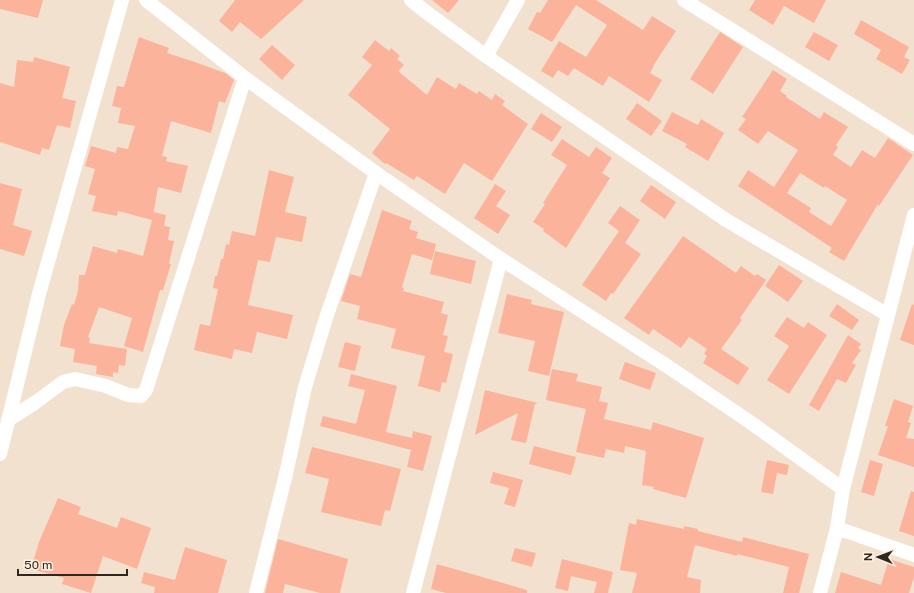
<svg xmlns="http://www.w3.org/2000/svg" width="914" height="593" font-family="'Public Sans',sans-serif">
	<rect width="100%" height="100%" fill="#f3e1cf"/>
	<path fill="#fbb39b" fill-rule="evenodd" d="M 0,0 L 43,0 L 38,18 L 0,9 Z
		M 235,0 L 304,0 L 261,39 L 240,22 L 232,32 L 219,21 Z
		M 432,0 L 459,0 L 448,13 Z
		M 548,0 L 596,0 L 643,30 L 652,16 L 676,31 L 653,66 L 654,66 L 650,73 L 662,80 L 649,102 L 609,76 L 603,86 L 574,68 L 568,76 L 558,70 L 553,78 L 541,71 L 559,41 L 586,57 L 607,25 L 576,5 L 552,42 L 528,29 L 537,12 L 540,13 Z
		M 755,0 L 826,0 L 814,23 L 784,6 L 773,25 L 749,10 Z
		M 861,20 L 909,47 L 904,57 L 910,60 L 902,74 L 876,59 L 881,50 L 854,34 Z
		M 720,32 L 743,47 L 713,94 L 690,79 Z
		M 814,32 L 838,45 L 829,61 L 805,47 Z
		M 139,37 L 169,48 L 167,53 L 192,61 L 225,73 L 234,80 L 225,103 L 219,101 L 211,133 L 171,121 L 162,156 L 167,157 L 166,161 L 188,166 L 181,193 L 158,187 L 153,216 L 154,212 L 166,215 L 164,226 L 170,227 L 168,240 L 174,241 L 169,264 L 171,264 L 163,290 L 160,290 L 143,352 L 124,346 L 132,318 L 99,307 L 88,337 L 90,338 L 89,343 L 127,349 L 125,366 L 119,365 L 118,373 L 113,372 L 113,377 L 96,374 L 97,366 L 73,362 L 75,349 L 60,346 L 64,325 L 72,304 L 74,305 L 78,291 L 79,275 L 85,275 L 93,246 L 117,253 L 118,249 L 143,256 L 152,220 L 118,211 L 117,216 L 92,211 L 96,196 L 88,194 L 95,169 L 85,166 L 91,146 L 116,153 L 117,147 L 128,149 L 135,126 L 118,123 L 121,108 L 112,106 L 117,86 L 124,87 Z
		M 375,40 L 389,51 L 391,48 L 400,56 L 397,59 L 404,65 L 398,71 L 427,95 L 437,77 L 456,89 L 459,83 L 477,94 L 479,91 L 492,100 L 495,94 L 505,101 L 502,105 L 528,124 L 492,181 L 464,163 L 445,194 L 417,176 L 414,180 L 386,163 L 385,164 L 372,153 L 390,129 L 348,95 L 372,65 L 362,57 Z
		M 272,45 L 295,65 L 282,80 L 259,59 Z
		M 34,57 L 70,67 L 62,98 L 76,101 L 70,128 L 57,125 L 49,150 L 42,148 L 40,155 L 0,142 L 0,83 L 14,87 L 17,60 L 33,62 Z
		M 773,70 L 787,79 L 780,91 L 787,96 L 786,97 L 820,119 L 824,112 L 848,127 L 836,145 L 838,147 L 833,155 L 851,167 L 862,150 L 875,158 L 888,138 L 913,155 L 879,206 L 878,204 L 844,261 L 829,252 L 832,248 L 738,186 L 748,170 L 774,187 L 798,150 L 768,131 L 758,144 L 738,130 L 746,119 L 742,117 ZM 800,173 L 824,188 L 825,186 L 847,200 L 831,226 L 809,212 L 811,208 L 787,193 Z
		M 637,103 L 662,121 L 651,136 L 626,119 Z
		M 672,112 L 698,125 L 701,119 L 724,133 L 708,161 L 685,147 L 687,144 L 662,131 Z
		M 541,113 L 562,127 L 552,142 L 531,129 Z
		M 562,139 L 589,157 L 596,147 L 612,158 L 602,173 L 610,178 L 566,248 L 543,231 L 544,229 L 533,222 L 545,204 L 543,203 L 567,165 L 551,155 Z
		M 269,170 L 294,177 L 285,212 L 307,217 L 302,242 L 276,237 L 270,262 L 258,260 L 248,305 L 293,315 L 287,339 L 257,332 L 252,353 L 234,349 L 232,359 L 194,350 L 200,324 L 210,326 L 218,289 L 213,288 L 215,276 L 217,276 L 221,259 L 223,259 L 226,244 L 229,245 L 232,231 L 255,236 Z
		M 0,183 L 22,189 L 13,225 L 32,231 L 24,256 L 0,249 Z
		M 495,184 L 506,191 L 496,206 L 510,215 L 498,234 L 474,218 Z
		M 651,185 L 676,202 L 665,219 L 640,201 Z
		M 620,206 L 640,220 L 625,243 L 641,254 L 613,294 L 611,293 L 606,301 L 582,285 L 619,231 L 608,223 Z
		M 382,210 L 412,221 L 409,229 L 418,232 L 416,238 L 436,244 L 432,260 L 412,254 L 402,287 L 404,288 L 403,291 L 444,302 L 441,313 L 448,315 L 443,335 L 448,336 L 444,352 L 453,354 L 446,383 L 442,382 L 440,392 L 418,386 L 425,356 L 391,348 L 396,329 L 357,319 L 360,306 L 341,301 L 350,274 L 361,277 Z
		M 683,236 L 736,273 L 741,266 L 755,276 L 757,274 L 766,280 L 740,318 L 742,320 L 721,349 L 749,368 L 738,385 L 703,363 L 707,356 L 704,354 L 707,349 L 689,337 L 681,348 L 653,329 L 649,335 L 624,318 Z
		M 435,251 L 476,261 L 471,284 L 430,274 Z
		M 779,265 L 803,281 L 788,302 L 765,286 Z
		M 507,294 L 532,300 L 531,304 L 564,312 L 549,376 L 528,371 L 535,341 L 498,333 Z
		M 837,304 L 859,320 L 852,330 L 829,316 Z
		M 912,304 L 914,305 L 914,345 L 900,340 Z
		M 787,317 L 804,328 L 808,322 L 827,335 L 789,394 L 767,380 L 789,346 L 774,336 Z
		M 848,335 L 861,344 L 858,348 L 861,350 L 852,363 L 856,365 L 846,383 L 837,379 L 819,411 L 809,405 Z
		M 345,342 L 361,346 L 355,371 L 338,367 Z
		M 625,362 L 656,373 L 650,390 L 619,379 Z
		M 552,369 L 578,374 L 576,381 L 602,387 L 599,401 L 608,403 L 604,419 L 651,430 L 653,422 L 704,438 L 686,498 L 653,489 L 654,487 L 642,485 L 646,451 L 625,446 L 624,453 L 606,449 L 604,458 L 576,452 L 586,409 L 546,400 Z
		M 351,374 L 397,386 L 386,432 L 412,438 L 413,431 L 432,436 L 423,471 L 407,467 L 411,450 L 320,426 L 323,416 L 356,424 L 365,390 L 348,386 Z
		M 485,390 L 538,403 L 535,404 L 526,443 L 511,440 L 518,413 L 475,435 Z
		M 894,399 L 913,406 L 908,422 L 911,423 L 906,438 L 914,439 L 914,467 L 878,455 L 888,426 L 885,426 Z
		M 534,446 L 576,457 L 571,475 L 529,464 Z
		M 312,447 L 401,469 L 390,511 L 385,510 L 381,526 L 321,512 L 329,479 L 305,473 Z
		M 767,460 L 789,465 L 787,475 L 777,473 L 773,494 L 761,492 Z
		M 870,460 L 883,464 L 874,496 L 861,492 Z
		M 493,472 L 523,480 L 515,507 L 504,504 L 509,488 L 490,483 Z
		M 911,491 L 914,492 L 914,536 L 899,531 Z
		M 58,498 L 81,507 L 78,514 L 117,528 L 121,517 L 151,528 L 137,569 L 103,556 L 91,593 L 62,584 L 64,578 L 31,569 L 39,542 Z
		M 637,519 L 684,529 L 684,526 L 698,529 L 698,531 L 742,542 L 743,537 L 809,554 L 799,593 L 783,593 L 789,567 L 737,554 L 737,556 L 695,545 L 687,577 L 701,580 L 700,593 L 632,593 L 637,573 L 620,570 L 629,523 L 636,525 Z
		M 278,539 L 348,559 L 340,593 L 320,593 L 285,584 L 283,593 L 265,593 Z
		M 185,547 L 227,560 L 218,593 L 154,593 L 155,587 L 141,583 L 144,572 L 175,580 Z
		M 515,548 L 536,553 L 532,567 L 511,561 Z
		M 562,559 L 613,572 L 608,593 L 594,593 L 597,582 L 571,576 L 568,591 L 555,588 Z
		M 889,559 L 914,567 L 914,577 L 909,593 L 835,593 L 841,572 L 881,585 Z
		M 437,564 L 527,590 L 527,593 L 446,593 L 431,589 Z"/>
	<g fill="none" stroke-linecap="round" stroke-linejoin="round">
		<path stroke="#fff" stroke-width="14" d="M 146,0 L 245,78 L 376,173 L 501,259 L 667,366 L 750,422 L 843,489
			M 411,0 L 426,12 L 486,56 L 726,220 L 888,315
			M 684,0 L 914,144
			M 486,56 L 518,0
			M 8,420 L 36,402 L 63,382 L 75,379 L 106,386 L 128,395 L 141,396 L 146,390 L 245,78
			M 0,454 L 39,294 L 122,0
			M 837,528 L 914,555
			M 256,593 L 285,478 L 305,387 L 326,318 L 376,173
			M 413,593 L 501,259
			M 820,593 L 837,528 L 843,489 L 914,215"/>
	</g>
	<g transform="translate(878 557) rotate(271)" stroke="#fdefe0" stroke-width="3" paint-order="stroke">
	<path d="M0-3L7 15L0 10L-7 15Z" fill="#2d2720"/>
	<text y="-6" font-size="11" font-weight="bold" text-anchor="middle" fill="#2d2720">N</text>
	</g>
	<path d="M18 569v6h109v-6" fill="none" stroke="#2d2720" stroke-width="2"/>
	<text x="24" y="569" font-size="12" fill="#2d2720" stroke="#fdefe0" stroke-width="3" paint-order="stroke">50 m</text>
</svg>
